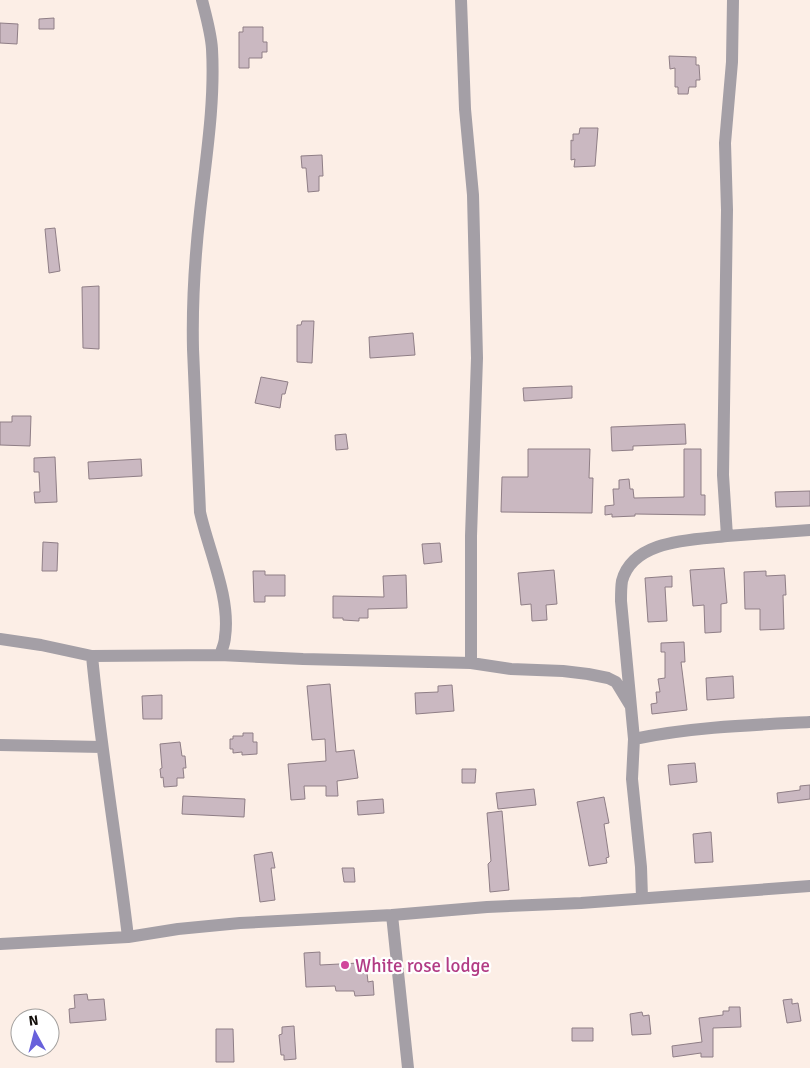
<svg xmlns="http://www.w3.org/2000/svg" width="810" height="1068" font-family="Signika,sans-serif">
	<rect width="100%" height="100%" fill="#fceee6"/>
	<path fill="#cab8c1" stroke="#8f7e86" d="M 54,18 L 54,29 L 39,29 L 39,19 Z
		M 0,23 L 18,24 L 17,44 L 0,43 Z
		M 243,27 L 263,27 L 263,42 L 267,42 L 267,52 L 262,52 L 262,58 L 249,58 L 249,68 L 239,68 L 239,32 L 243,32 Z
		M 669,56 L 696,57 L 696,65 L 699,65 L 700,80 L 696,80 L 696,87 L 689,87 L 688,94 L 678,94 L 678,87 L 675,87 L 675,68 L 670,69 Z
		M 580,128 L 598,128 L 595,166 L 574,167 L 575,159 L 571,160 L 571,140 L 573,141 L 573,134 L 579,134 Z
		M 322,155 L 323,176 L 319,176 L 319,191 L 308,192 L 306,168 L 302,168 L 301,156 Z
		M 55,228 L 60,271 L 49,273 L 45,229 Z
		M 99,286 L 99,349 L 83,348 L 82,287 Z
		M 302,321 L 314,321 L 312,363 L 297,362 L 297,325 L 301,325 Z
		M 413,333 L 415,355 L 370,358 L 369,337 Z
		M 261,377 L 288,382 L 285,394 L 282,394 L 280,408 L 255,403 Z
		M 572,386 L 572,398 L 524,401 L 523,388 Z
		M 12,416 L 31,416 L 30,446 L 0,445 L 0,422 L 12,422 Z
		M 685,424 L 686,444 L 633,446 L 633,450 L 612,451 L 611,427 Z
		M 346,434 L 348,449 L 336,450 L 335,435 Z
		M 528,449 L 590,449 L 589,478 L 593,478 L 592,513 L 501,512 L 502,477 L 528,477 Z
		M 684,449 L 701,449 L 701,495 L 705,495 L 705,515 L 635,514 L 635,516 L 612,517 L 612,514 L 605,515 L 605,506 L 614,505 L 613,489 L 619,489 L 619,480 L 629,479 L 630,489 L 633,489 L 634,498 L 684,497 Z
		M 55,457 L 57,502 L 35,503 L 34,492 L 40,492 L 39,472 L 34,472 L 34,458 Z
		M 141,459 L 142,476 L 89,479 L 88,462 Z
		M 810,491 L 810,506 L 776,507 L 775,492 Z
		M 43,542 L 58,543 L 57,571 L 42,571 Z
		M 440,543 L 442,562 L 424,564 L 422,544 Z
		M 724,568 L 727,603 L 721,604 L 721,632 L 705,633 L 704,605 L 693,606 L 690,570 Z
		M 554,570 L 557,604 L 546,605 L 547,620 L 532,621 L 531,604 L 521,605 L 518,573 Z
		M 253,571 L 265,571 L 265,575 L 285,575 L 285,596 L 265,596 L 265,602 L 254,602 Z
		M 766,571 L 766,576 L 785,575 L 786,595 L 783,595 L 784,629 L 760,630 L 760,609 L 745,609 L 744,572 Z
		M 406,575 L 407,608 L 368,609 L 368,618 L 359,618 L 359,621 L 343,620 L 343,618 L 333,618 L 333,596 L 384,597 L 383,576 Z
		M 672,576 L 672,587 L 665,587 L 667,621 L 648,622 L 645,578 Z
		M 684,642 L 685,662 L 681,662 L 687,710 L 652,714 L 651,704 L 657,703 L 656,692 L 660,692 L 658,679 L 665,678 L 665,652 L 661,652 L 661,643 Z
		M 733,676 L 734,698 L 707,700 L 706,678 Z
		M 330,684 L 336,752 L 354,750 L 358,778 L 337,781 L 338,796 L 326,796 L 326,786 L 304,786 L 305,799 L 291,800 L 288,764 L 326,761 L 325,739 L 312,740 L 307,686 Z
		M 452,685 L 454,711 L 416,714 L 415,693 L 438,692 L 438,686 Z
		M 162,695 L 162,719 L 143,719 L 142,696 Z
		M 243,733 L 253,733 L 253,742 L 257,742 L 257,754 L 242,755 L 242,752 L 233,753 L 233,749 L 230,749 L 230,739 L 233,739 L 233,736 L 243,736 Z
		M 180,742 L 182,756 L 185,756 L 186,768 L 183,768 L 184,778 L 177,778 L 177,786 L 164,787 L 163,777 L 161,778 L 160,769 L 162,768 L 160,744 Z
		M 695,763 L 697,782 L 670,785 L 668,765 Z
		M 462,769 L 476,769 L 475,783 L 462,783 Z
		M 810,785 L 810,799 L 778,803 L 777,793 L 800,790 L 800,786 Z
		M 534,789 L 536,805 L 498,809 L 496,793 Z
		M 183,796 L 245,799 L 244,817 L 182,814 Z
		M 604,797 L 609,823 L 604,824 L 609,857 L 606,858 L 607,863 L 589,866 L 577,802 Z
		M 383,799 L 384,813 L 358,815 L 357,801 Z
		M 502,811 L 509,890 L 490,892 L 488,864 L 491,861 L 487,813 Z
		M 711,832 L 713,862 L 695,863 L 693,834 Z
		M 272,852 L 275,868 L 271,868 L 275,900 L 260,902 L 254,855 Z
		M 342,868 L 354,868 L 355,882 L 344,882 Z
		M 320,952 L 320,965 L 359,963 L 360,973 L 367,973 L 368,982 L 373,981 L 374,995 L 355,996 L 354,991 L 336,991 L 335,986 L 306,987 L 304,953 Z
		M 87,994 L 88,1000 L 104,999 L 106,1020 L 70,1023 L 69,1009 L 75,1008 L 74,995 Z
		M 792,999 L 792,1004 L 798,1003 L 801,1021 L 787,1023 L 783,1000 Z
		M 729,1007 L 740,1007 L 741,1027 L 713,1028 L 713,1057 L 701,1057 L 701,1053 L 673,1057 L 672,1046 L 702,1042 L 699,1018 L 723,1015 L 723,1011 L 729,1011 Z
		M 642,1012 L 643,1016 L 649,1015 L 651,1034 L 632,1035 L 630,1014 Z
		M 294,1026 L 296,1059 L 284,1060 L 284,1055 L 281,1055 L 279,1035 L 282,1034 L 282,1027 Z
		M 572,1028 L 593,1028 L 593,1041 L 572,1041 Z
		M 216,1029 L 233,1029 L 234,1062 L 216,1062 Z"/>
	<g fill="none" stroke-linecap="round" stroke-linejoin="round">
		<path stroke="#a49fa6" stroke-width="12" d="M 202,0 C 206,16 211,33 212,49 C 215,103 206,158 200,212 C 195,256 192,305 193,349 L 200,512 C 208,549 231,598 225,637 C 225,643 222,649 220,655
			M 461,0 L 465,109 L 473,195 L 477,358 L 471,536 L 471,663
			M 727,536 L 810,530
			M 0,639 L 41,645 L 92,656 L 220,655 L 303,659 L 471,663 L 511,669 L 563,671 L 588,674 L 608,678 L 616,682 L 630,705
			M 92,656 C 101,750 117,843 128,937
			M 634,739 C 692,727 751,725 810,722
			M 0,745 L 102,747
			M 642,898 L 641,867 L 632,779 L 634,739 L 621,601 C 621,595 621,587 622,581 C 633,539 693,540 727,536 L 723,475 L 727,210 L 725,143 L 732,62 L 733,0
			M 392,915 L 408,1068
			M 0,944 L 128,937 L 178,929 L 240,923 L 392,915 L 487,907 L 581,903 L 810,886"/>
	</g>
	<circle fill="#d1479c" stroke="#fff" stroke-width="2" cx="345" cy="965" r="5"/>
	<g text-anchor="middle" stroke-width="4.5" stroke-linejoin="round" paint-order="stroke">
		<g font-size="19" fill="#b23c85" stroke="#fff" text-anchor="start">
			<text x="355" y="972">White rose lodge</text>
		</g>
	</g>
	<g transform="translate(35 1033) rotate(353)"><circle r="24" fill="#ffffff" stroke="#a19f9d"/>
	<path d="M0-4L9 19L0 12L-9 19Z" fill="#6861db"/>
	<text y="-8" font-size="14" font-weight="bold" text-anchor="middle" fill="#140f0b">N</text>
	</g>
</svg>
